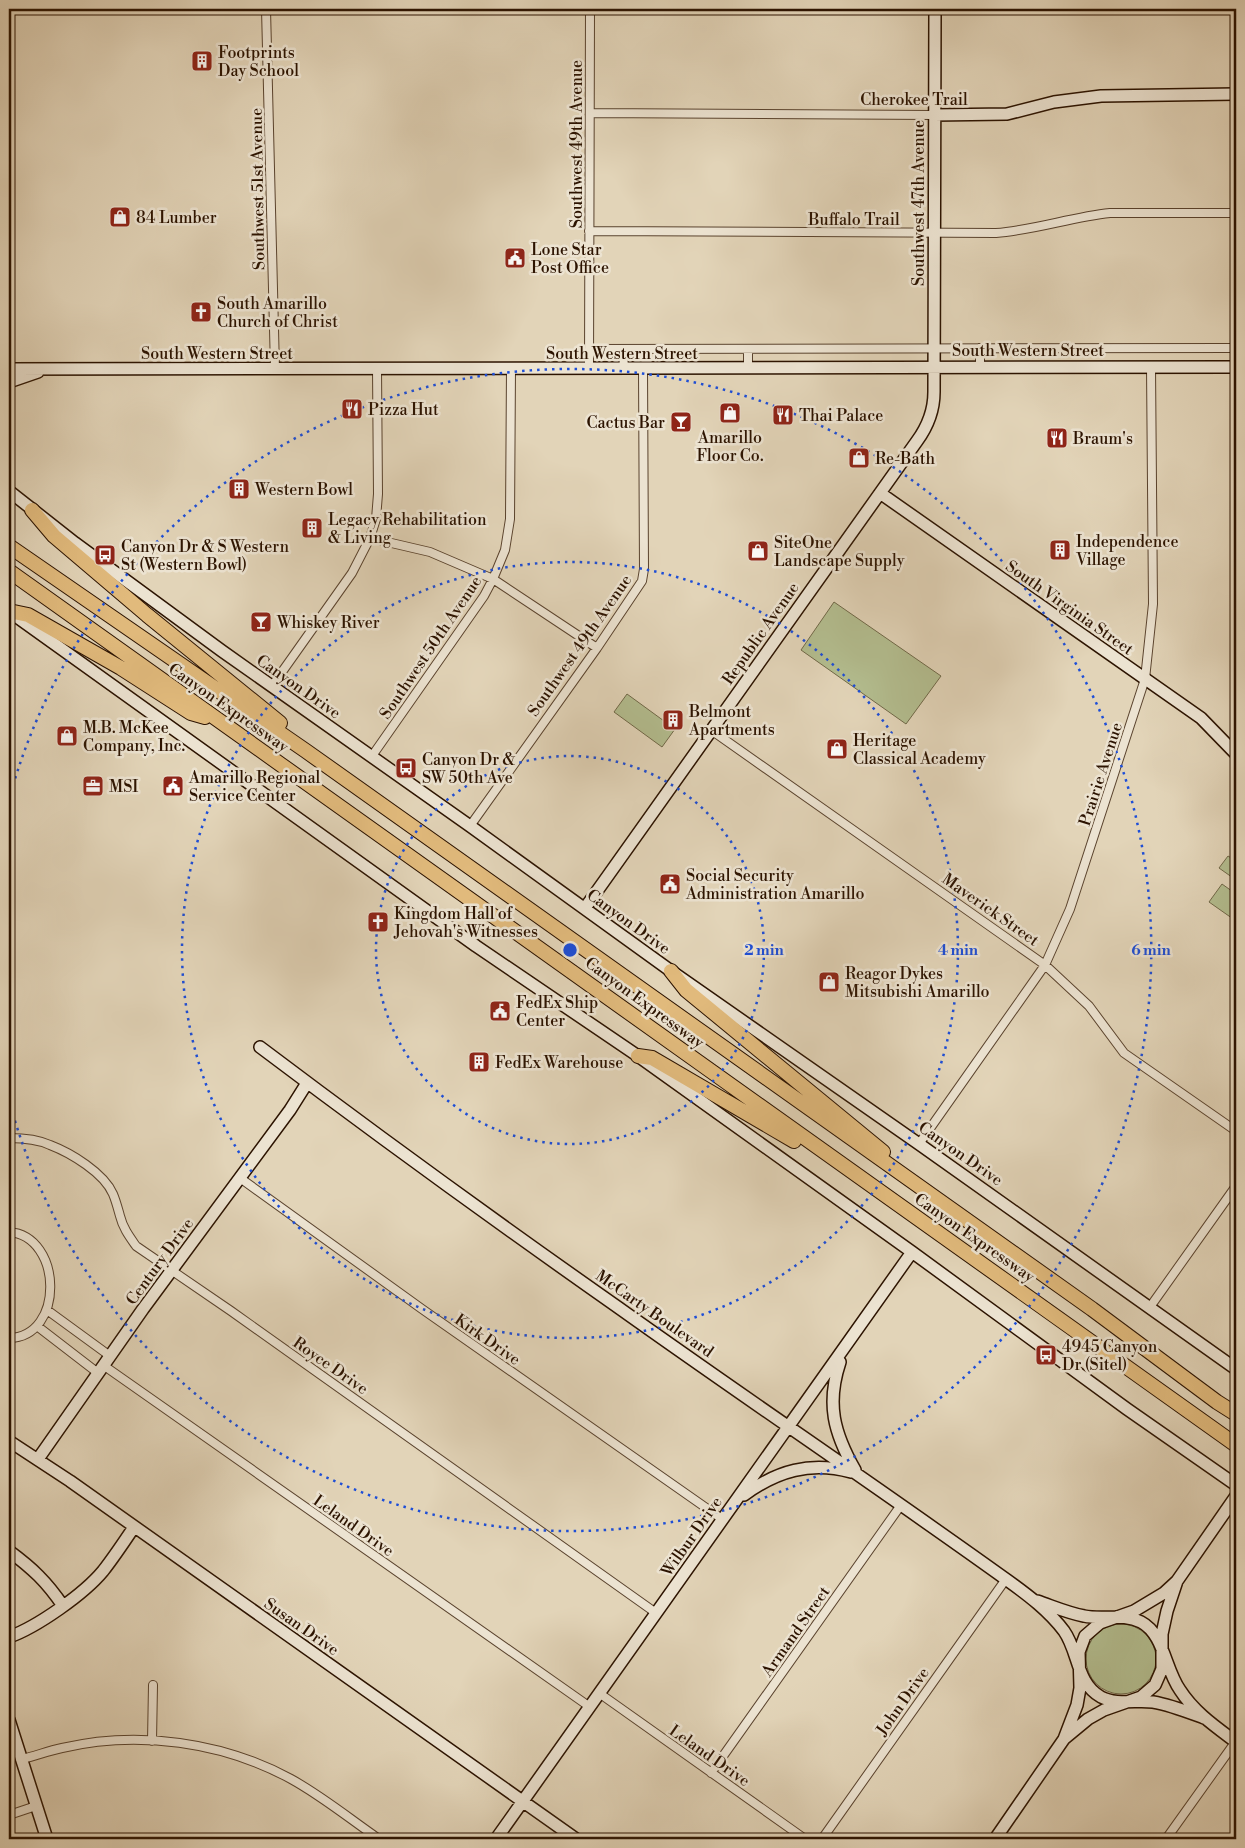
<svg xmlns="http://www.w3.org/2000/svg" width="1245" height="1848" font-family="'Libre Bodoni',serif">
	<rect width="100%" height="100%" fill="#e2d4b8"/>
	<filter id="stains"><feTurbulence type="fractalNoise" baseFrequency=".004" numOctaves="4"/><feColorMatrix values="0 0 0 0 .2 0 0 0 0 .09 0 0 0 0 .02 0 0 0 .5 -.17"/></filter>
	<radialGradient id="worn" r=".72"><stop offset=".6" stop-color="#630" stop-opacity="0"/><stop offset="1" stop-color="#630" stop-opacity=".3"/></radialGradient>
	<path fill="#b3bd8f" stroke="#706848" d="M 834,602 L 941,676 L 906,724 L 801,650 Z
		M 627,694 L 675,729 L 662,747 L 614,712 Z
		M 1228,856 L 1236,861 L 1236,880 L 1219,868 Z
		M 1222,884 L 1236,894 L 1236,921 L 1209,902 Z
		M1086 1659a35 35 0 1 1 70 0a35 35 0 1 1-70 0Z"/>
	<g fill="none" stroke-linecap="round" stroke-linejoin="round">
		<g stroke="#5a432e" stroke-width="10">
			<path id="street" d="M 266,9 L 275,369
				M 590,113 L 934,115
				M 589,231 L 996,233 C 1035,230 1072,217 1110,213 L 1236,213
				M 980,348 L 980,366
				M 589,349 L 1236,348
				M 748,349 L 748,368
				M 623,350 L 624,369
				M 589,369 L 590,9
				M 370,538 L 430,552 L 493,579 L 597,648
				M 272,686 L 352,573 L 370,538 L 376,519 L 378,494 L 377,369
				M 711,730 L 1045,965 L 1089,1006 L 1124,1053 L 1236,1131
				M 372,756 L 484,596 L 493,579 L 505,550 L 510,519 L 511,369
				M 470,826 L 597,648 L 642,581 L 644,569 L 643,369
				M 9,1138 C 23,1138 37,1139 50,1145 C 71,1153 104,1173 113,1194 C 116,1201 118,1209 120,1216 C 123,1228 129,1236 136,1246 L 231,1311 L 656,1613
				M 919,1144 L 1045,965 L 1070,909 L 1145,679 L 1153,604 L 1151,367
				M 240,1178 L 422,1309 L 722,1519
				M 9,1232 C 63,1236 65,1337 9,1338
				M 1150,1307 L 1236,1186
				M 47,1310 L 110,1356
				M 37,1326 L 98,1373
				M 103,1365 L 590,1707
				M 599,1693 L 805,1839
				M 152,1741 L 153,1685
				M 22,1759 C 35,1756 48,1751 62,1748 C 138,1730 223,1742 291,1779 C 322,1796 350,1819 379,1839
				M 711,1773 L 901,1505
				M 9,1815 L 36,1806
				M 822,1839 L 1006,1579
				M 1166,1839 L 1236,1741"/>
		</g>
		<g stroke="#2c1300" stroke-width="14">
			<path id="secondary" d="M 934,115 L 1007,114 L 1054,102 L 1101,96 L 1236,94
				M 9,369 L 1236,367
				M 9,382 L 38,372
				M 9,491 L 75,543 L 222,651 L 470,826 L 671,971 L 919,1144 L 1236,1369
				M 880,493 L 1201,718 L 1236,754
				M 10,612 L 476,946 L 638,1056 L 912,1252 L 1127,1409 L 1236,1485
				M 585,908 L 917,441 C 928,426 934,411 934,392 L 935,9
				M 260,1047 C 378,1136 498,1223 619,1308 C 748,1400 879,1488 1007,1580 C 1028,1595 1049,1611 1064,1631 C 1079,1652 1076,1683 1101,1697 C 1116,1705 1136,1700 1153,1702 C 1171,1705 1188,1712 1204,1718
				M 840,1362 C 826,1404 834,1433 855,1470
				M 9,1441 L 70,1481 L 576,1839
				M 38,1459 L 143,1309 L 290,1110 L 307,1083
				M 744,1495 C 777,1471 810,1461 851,1472
				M 9,1551 C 32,1568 47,1582 63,1606
				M 1037,1601 C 1052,1606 1068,1613 1084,1616 C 1103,1620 1123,1613 1141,1622 C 1164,1634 1165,1669 1180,1690 C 1194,1712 1216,1727 1236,1742
				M 9,1637 C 37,1627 84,1594 103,1571 C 114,1557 124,1542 134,1527
				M 9,1720 L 47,1839
				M 1065,1738 L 1088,1719 L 1104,1710 L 1141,1697 L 1155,1685 L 1162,1669 L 1162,1634 L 1167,1611 L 1177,1581 L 1236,1496
				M 496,1839 L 912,1252
				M 995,1839 L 1064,1739 L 1077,1705 L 1080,1688 L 1079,1652 L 1085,1636 L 1100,1623 L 1134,1611 L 1164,1593 L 1177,1581"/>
		</g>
		<g stroke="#2c1300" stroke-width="16">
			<path id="highway" d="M 32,510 L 54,536 L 147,615 L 280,723
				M 9,546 L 306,751 L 1092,1309 L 1217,1402 L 1236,1414
				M 9,571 L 1236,1445
				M 9,611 L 28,615 L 121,668 L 191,713 L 205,717
				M 671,971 L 686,990 L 883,1152
				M 638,1056 L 652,1058 L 794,1141"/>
		</g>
		<use href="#street" stroke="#ece3d1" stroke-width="8"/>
		<use href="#secondary" stroke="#ece3d1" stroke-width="11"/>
		<use href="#highway" stroke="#e1ba7c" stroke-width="14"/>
	</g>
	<g fill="none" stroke="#1d4ed8" stroke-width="2.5" stroke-dasharray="2.5 5">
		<circle cx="570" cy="950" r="194"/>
		<circle cx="570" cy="950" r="388"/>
		<path d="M9 800A581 581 0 1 1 9 1100"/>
	</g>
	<defs>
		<g id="building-square" transform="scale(1.125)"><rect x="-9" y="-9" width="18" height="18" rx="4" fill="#8f2418" stroke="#ece3d1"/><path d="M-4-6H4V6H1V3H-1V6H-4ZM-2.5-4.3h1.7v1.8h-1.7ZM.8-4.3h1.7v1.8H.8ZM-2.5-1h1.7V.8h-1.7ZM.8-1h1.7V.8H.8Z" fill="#fff"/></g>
		<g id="shop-square" transform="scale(1.125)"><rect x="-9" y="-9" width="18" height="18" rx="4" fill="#8f2418" stroke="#ece3d1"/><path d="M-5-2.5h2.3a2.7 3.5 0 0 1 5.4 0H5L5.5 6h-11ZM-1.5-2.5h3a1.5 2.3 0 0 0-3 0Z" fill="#fff"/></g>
		<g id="civic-square" transform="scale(1.125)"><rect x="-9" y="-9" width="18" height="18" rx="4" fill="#8f2418" stroke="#ece3d1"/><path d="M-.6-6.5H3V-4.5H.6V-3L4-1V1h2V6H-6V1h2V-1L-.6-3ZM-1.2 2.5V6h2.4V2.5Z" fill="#fff"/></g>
		<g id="church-square" transform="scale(1.125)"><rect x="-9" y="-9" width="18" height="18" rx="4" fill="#8f2418" stroke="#ece3d1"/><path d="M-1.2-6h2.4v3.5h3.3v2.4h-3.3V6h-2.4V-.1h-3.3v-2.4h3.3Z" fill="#fff"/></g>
		<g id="restaurant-square" transform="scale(1.125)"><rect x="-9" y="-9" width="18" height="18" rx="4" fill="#8f2418" stroke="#ece3d1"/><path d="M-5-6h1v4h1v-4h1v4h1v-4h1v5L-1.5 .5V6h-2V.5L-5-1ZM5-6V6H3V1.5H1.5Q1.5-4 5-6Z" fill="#fff"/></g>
		<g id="bar-square" transform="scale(1.125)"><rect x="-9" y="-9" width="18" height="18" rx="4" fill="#8f2418" stroke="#ece3d1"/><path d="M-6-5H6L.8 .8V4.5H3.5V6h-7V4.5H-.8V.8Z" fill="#fff"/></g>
		<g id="bus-square" transform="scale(1.125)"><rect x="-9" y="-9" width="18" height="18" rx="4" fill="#8f2418" stroke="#ece3d1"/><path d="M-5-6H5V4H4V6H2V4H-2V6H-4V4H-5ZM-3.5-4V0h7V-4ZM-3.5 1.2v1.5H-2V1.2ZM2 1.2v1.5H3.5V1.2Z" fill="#fff"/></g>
		<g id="office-square" transform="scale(1.125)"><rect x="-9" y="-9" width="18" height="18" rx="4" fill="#8f2418" stroke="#ece3d1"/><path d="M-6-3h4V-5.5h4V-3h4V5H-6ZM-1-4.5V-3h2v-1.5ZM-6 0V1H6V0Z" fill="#fff"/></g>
	</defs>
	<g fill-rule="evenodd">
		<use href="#building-square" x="202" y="61"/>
		<use href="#shop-square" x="120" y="217"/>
		<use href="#civic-square" x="515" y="258"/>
		<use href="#church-square" x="201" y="312"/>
		<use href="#restaurant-square" x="352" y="409"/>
		<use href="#shop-square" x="730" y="413"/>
		<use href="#restaurant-square" x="783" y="415"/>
		<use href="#bar-square" x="681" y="422"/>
		<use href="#restaurant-square" x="1057" y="438"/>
		<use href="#shop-square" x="859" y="458"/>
		<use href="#building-square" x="239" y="489"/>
		<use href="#building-square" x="312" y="528"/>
		<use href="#building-square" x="1060" y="550"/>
		<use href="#shop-square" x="758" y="551"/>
		<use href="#bus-square" x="105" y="555"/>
		<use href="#bar-square" x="261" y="622"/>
		<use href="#building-square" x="673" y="720"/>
		<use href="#shop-square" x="67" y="736"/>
		<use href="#shop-square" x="837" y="749"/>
		<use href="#bus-square" x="406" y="768"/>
		<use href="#office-square" x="93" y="786"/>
		<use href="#civic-square" x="173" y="786"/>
		<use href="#civic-square" x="670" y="884"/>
		<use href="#church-square" x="378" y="922"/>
		<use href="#shop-square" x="829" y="982"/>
		<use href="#civic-square" x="500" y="1011"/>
		<use href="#building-square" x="479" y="1062"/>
		<use href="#bus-square" x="1046" y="1355"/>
	</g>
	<g text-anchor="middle" stroke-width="5" stroke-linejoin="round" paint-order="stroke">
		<g font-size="16" fill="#2c1300" stroke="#ece3d1" text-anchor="start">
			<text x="218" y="58">Footprints<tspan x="218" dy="18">Day School</tspan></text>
			<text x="136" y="223">84 Lumber</text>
			<text x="531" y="255">Lone Star<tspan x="531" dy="18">Post Office</tspan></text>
			<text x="217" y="309">South Amarillo<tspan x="217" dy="18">Church of Christ</tspan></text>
			<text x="368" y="415">Pizza Hut</text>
			<text x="799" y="421">Thai Palace</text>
			<text x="665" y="428" text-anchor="end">Cactus Bar</text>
			<text x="730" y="443" text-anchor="middle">Amarillo<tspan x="730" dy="18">Floor Co.</tspan></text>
			<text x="1073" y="444">Braum's</text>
			<text x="875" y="464">Re-Bath</text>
			<text x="255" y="495">Western Bowl</text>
			<text x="328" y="525">Legacy Rehabilitation<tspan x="328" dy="18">&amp; Living</tspan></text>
			<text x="1076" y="547">Independence<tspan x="1076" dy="18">Village</tspan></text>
			<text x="774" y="548">SiteOne<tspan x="774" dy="18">Landscape Supply</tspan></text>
			<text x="121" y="552">Canyon Dr &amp; S Western<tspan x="121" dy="18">St (Western Bowl)</tspan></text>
			<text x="277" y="628">Whiskey River</text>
			<text x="689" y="717">Belmont<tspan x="689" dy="18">Apartments</tspan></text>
			<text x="83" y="733">M.B. McKee<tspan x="83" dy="18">Company, Inc.</tspan></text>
			<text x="853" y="746">Heritage<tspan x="853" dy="18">Classical Academy</tspan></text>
			<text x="422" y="765">Canyon Dr &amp;<tspan x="422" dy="18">SW 50th Ave</tspan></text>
			<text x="189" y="783">Amarillo Regional<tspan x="189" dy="18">Service Center</tspan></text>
			<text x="109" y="792">MSI</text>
			<text x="686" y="881">Social Security<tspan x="686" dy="18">Administration Amarillo</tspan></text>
			<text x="394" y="919">Kingdom Hall of<tspan x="394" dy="18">Jehovah's Witnesses</tspan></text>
			<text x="845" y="979">Reagor Dykes<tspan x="845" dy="18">Mitsubishi Amarillo</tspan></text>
			<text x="516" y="1008">FedEx Ship<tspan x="516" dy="18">Center</tspan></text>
			<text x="495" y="1068">FedEx Warehouse</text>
			<text x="1062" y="1352">4945 Canyon<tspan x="1062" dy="18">Dr (Sitel)</tspan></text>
		</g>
		<g font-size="16" fill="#2c1300" stroke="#ece3d1">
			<text x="914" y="105">Cherokee Trail</text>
			<text transform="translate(576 144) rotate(-90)" y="6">Southwest 49th Avenue</text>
			<text transform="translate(257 189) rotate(-91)" y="6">Southwest 51st Avenue</text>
			<text transform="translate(918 203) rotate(-90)" y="6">Southwest 47th Avenue</text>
			<text x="854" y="225">Buffalo Trail</text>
			<text x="1028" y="356">South Western Street</text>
			<text x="217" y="359">South Western Street</text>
			<text x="622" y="359">South Western Street</text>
			<text transform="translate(1070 607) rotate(35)" y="6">South Virginia Street</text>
			<text transform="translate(760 633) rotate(-55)" y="6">Republic Avenue</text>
			<text transform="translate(579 645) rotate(-55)" y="6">Southwest 49th Avenue</text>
			<text transform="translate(430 647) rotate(-56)" y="6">Southwest 50th Avenue</text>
			<text transform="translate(299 686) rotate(35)" y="6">Canyon Drive</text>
			<text transform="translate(229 707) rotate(35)" y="6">Canyon Expressway</text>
			<text transform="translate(1100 774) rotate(-72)" y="6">Prairie Avenue</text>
			<text transform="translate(991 909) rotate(35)" y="6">Maverick Street</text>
			<text transform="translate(629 921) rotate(36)" y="6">Canyon Drive</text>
			<text transform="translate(645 1002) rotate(36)" y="6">Canyon Expressway</text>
			<text transform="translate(961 1153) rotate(35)" y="6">Canyon Drive</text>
			<text transform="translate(975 1237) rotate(35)" y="6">Canyon Expressway</text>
			<text transform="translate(159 1261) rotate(-54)" y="6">Century Drive</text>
			<text transform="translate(655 1313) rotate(35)" y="6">McCarty Boulevard</text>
			<text transform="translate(488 1339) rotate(35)" y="6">Kirk Drive</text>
			<text transform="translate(331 1365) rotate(35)" y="6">Royce Drive</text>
			<text transform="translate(354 1525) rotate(35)" y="6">Leland Drive</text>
			<text transform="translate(691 1536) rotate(-55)" y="6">Wilbur Drive</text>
			<text transform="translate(302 1626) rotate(35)" y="6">Susan Drive</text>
			<text transform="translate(795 1631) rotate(-55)" y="6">Armand Street</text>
			<text transform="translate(902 1701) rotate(-55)" y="6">John Drive</text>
			<text transform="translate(710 1755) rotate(35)" y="6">Leland Drive</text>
		</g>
	</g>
	<circle cx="570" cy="950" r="8" fill="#1d4ed8" stroke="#ece3d1" stroke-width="2.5"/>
	<g font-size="15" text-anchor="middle" font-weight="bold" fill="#1d4ed8" stroke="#ece3d1" stroke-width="5" stroke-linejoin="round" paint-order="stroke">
		<text x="764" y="955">2 min</text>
		<text x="958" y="955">4 min</text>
		<text x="1151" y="955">6 min</text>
	</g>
	<rect width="1245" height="1848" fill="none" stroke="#e2d4b8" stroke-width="30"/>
	<rect x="10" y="10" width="1225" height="1828" fill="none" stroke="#2c1300" stroke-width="2.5"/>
	<rect x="15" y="15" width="1215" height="1818" fill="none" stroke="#2c1300"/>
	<rect width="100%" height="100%" filter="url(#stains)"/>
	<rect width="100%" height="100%" fill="url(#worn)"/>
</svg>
